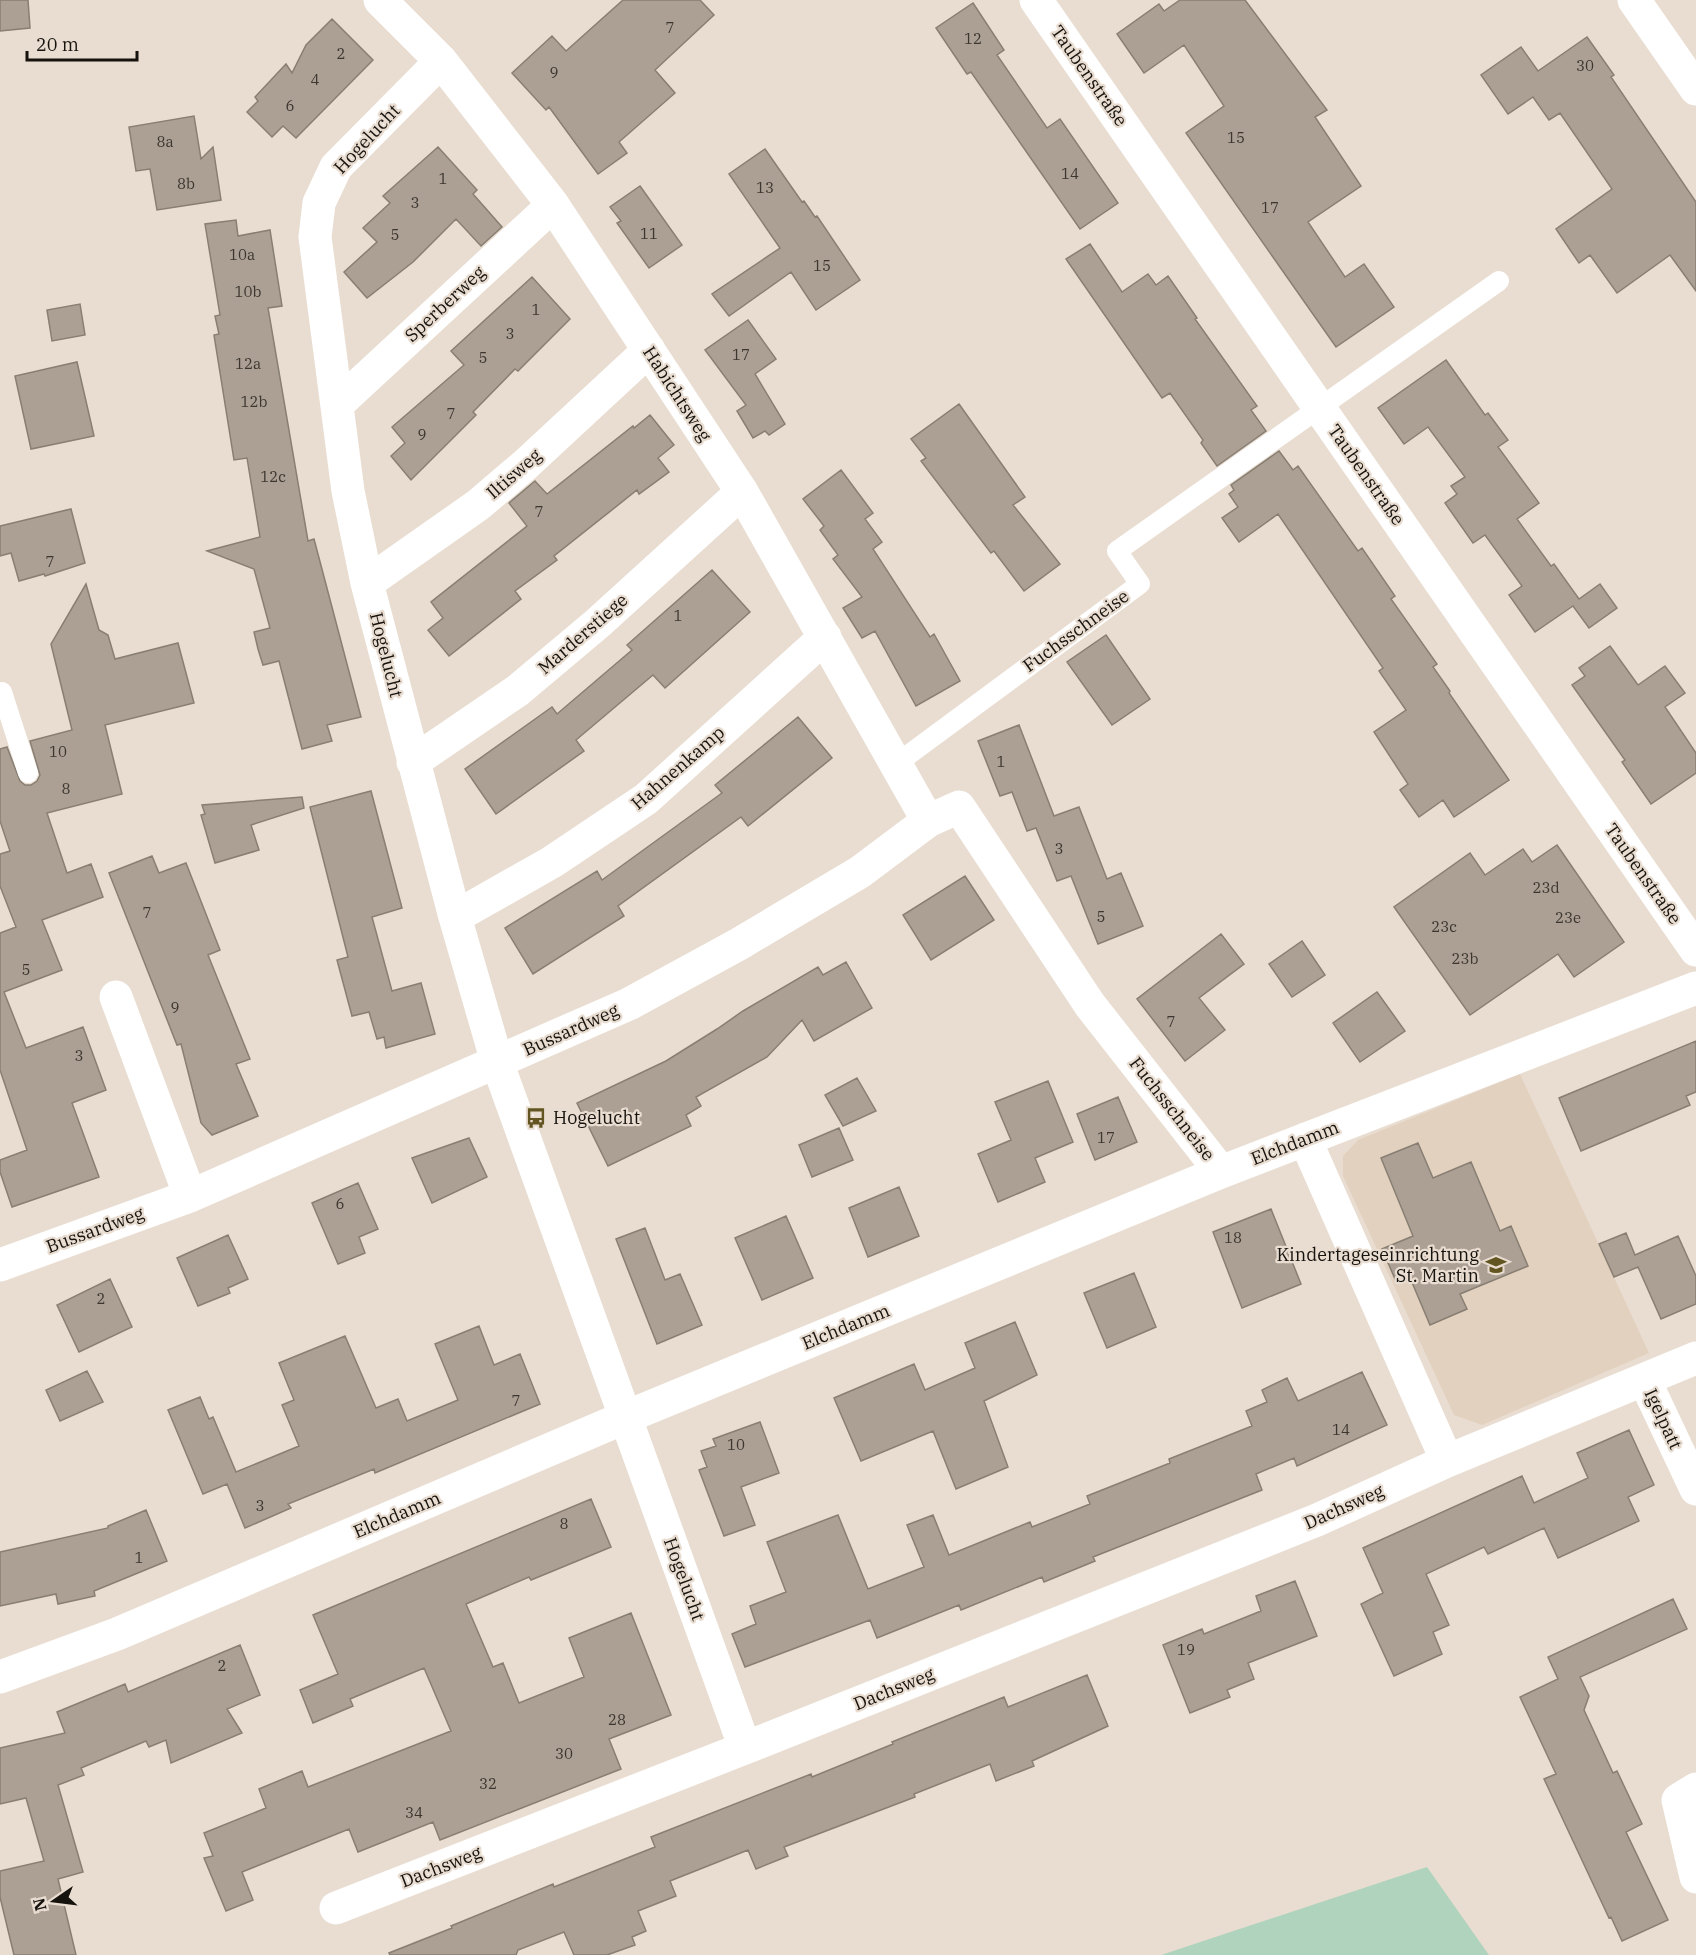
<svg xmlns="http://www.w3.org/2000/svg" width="1696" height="1955" font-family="'IBM Plex Serif',serif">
	<rect width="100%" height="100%" fill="#e9ddd1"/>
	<path fill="#e2d1bf" d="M 1520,1074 L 1649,1353 L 1482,1425 L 1454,1415 L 1343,1176 L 1343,1156 L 1358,1140 Z"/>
	<path fill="#b0d3bd" d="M 1427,1867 L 1489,1955 L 1161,1955 Z"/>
	<path fill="#aca095" stroke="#887e72" stroke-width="1.5" d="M 0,0 L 28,0 L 30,28 L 0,31 Z
		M 623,0 L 700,0 L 714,15 L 655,70 L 675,93 L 619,142 L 627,153 L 598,174 L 549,107 L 546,110 L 512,73 L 552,36 L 566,51 Z
		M 1180,0 L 1245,0 L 1327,110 L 1315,117 L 1361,186 L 1308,222 L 1345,277 L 1364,264 L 1394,307 L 1336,347 L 1186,133 L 1224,106 L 1184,45 L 1144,73 L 1117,34 L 1159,4 L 1164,11 Z
		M 973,3 L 1004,50 L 997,55 L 1047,128 L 1060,119 L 1118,203 L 1080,229 L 971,72 L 967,74 L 936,28 Z
		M 332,19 L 373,60 L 296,138 L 283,126 L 272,137 L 247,112 L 258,101 L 255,97 L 286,64 L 292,73 L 306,45 Z
		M 1587,37 L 1614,75 L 1611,77 L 1696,202 L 1696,291 L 1670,255 L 1617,293 L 1590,255 L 1579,263 L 1556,229 L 1612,189 L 1560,113 L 1549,120 L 1533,97 L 1508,114 L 1481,75 L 1521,47 L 1538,71 Z
		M 194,116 L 201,159 L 213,147 L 221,200 L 157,210 L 150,169 L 136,171 L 129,127 Z
		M 438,147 L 477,190 L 473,194 L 502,227 L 481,246 L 456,219 L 413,262 L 367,298 L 344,272 L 377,242 L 363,228 L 390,203 L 383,196 Z
		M 765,149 L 802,202 L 804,201 L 815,217 L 817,216 L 860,280 L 816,310 L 791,272 L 729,316 L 712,294 L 780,248 L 729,174 Z
		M 640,186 L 682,245 L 649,268 L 617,223 L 621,221 L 610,207 Z
		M 236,220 L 238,236 L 270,230 L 282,306 L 268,308 L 308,541 L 314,539 L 361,717 L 327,725 L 332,741 L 302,749 L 279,661 L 263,665 L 258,649 L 254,632 L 270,628 L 254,569 L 207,551 L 260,537 L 247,458 L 234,460 L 214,335 L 219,334 L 215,316 L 220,315 L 205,224 Z
		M 1090,244 L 1122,292 L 1148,274 L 1156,285 L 1168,276 L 1197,318 L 1195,319 L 1257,406 L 1251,410 L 1266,431 L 1217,466 L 1201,443 L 1203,440 L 1170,393 L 1162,398 L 1066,259 Z
		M 532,277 L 570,319 L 518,371 L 515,369 L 473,412 L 476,415 L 411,480 L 391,456 L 405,443 L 392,427 L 464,365 L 451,351 Z
		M 80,304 L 85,335 L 52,341 L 47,310 Z
		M 748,320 L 776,359 L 755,374 L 785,424 L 769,435 L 765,431 L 753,438 L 737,411 L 746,405 L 705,350 Z
		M 1446,360 L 1485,415 L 1488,413 L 1508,440 L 1498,447 L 1539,503 L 1517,519 L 1551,566 L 1554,564 L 1579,599 L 1600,584 L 1617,608 L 1589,628 L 1573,606 L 1535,632 L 1509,595 L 1522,586 L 1485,535 L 1473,543 L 1445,503 L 1457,494 L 1451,486 L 1465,477 L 1428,427 L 1404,444 L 1378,408 Z
		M 77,362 L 94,436 L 31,449 L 15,376 Z
		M 959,404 L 1025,497 L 1013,505 L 1060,564 L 1024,591 L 994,551 L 991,553 L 921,461 L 926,458 L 911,439 Z
		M 650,415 L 674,445 L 658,458 L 669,472 L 639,494 L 637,490 L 554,556 L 557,560 L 515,591 L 521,599 L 449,656 L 428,630 L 443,618 L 431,602 L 527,526 L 509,503 L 535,481 L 547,494 L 633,426 L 634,428 Z
		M 1279,451 L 1293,470 L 1298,466 L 1358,551 L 1362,548 L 1395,596 L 1391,599 L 1437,664 L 1433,667 L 1450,691 L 1449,693 L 1509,780 L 1454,817 L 1443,800 L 1419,817 L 1400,790 L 1408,784 L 1374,732 L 1406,710 L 1379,671 L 1383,668 L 1278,514 L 1239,542 L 1222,518 L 1238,507 L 1229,494 L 1234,490 L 1231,485 Z
		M 841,470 L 873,513 L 865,519 L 882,542 L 873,549 L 930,637 L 934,634 L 960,681 L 916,706 L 875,631 L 862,638 L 843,608 L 862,597 L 833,559 L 838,555 L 820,530 L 824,526 L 803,499 Z
		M 71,509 L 85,563 L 45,576 L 44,574 L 19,581 L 11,553 L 0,556 L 0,526 Z
		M 712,570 L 750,612 L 665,688 L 653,675 L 576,740 L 584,751 L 496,814 L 465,769 L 552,707 L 557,714 L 632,650 L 627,645 Z
		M 86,584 L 99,630 L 108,635 L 115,659 L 178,643 L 194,703 L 105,725 L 122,794 L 47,813 L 67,873 L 91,864 L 103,897 L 42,920 L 62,970 L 4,992 L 26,1048 L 83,1027 L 106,1090 L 72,1103 L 99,1177 L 12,1207 L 0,1172 L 0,1160 L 27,1150 L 0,1070 L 0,933 L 16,927 L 0,886 L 0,854 L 10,851 L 0,821 L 0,749 L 7,747 L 20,781 L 25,785 L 31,785 L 37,781 L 40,775 L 30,741 L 72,730 L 51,644 Z
		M 1106,635 L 1150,699 L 1112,725 L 1067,662 Z
		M 1610,646 L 1638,685 L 1665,666 L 1685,693 L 1665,707 L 1696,753 L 1696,773 L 1651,804 L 1622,762 L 1625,760 L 1572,685 L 1585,676 L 1579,668 Z
		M 798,717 L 832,758 L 748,826 L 741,817 L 618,906 L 624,916 L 533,974 L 505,928 L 597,871 L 602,880 L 722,793 L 715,785 Z
		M 1019,725 L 1054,816 L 1079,807 L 1107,879 L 1121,873 L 1143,926 L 1098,944 L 1071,876 L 1057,881 L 1036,828 L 1027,831 L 1012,792 L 1000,796 L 978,741 Z
		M 371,791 L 402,908 L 372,917 L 392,991 L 421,983 L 435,1034 L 386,1048 L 384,1037 L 377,1039 L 369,1012 L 352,1016 L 337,960 L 348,957 L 310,807 Z
		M 302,797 L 304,808 L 251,825 L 259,850 L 215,863 L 201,815 L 205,814 L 202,805 Z
		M 1557,845 L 1624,942 L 1574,977 L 1558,954 L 1470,1015 L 1394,907 L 1470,853 L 1485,875 L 1523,849 L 1532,862 Z
		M 152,856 L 159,873 L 186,863 L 220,950 L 208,955 L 250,1059 L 236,1064 L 258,1116 L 212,1135 L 201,1123 L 181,1044 L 177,1045 L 109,873 Z
		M 965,876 L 994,920 L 931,960 L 903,915 Z
		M 1221,934 L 1244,964 L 1199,998 L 1225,1030 L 1185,1061 L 1137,999 Z
		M 1302,941 L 1325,975 L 1292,997 L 1269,964 Z
		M 846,962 L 872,1008 L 814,1041 L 802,1020 L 767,1057 L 696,1097 L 701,1106 L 686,1115 L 691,1126 L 608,1166 L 577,1103 L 666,1061 L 717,1029 L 743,1011 L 818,967 L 823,975 Z
		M 1377,992 L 1405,1031 L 1360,1062 L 1333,1023 Z
		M 1696,1041 L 1696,1092 L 1686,1096 L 1690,1105 L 1581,1151 L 1559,1098 Z
		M 857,1078 L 876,1111 L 843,1126 L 825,1095 Z
		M 1048,1081 L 1073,1142 L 1035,1158 L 1045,1182 L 998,1202 L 978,1154 L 1011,1140 L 995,1102 Z
		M 1118,1097 L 1137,1142 L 1095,1160 L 1077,1114 Z
		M 839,1128 L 853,1160 L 812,1177 L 799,1145 Z
		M 469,1138 L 487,1177 L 432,1203 L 412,1158 Z
		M 1418,1143 L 1433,1178 L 1471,1162 L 1500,1231 L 1511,1226 L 1528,1266 L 1460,1294 L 1467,1309 L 1430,1325 L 1408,1273 L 1395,1279 L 1382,1249 L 1413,1236 L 1381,1158 Z
		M 358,1183 L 378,1229 L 359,1237 L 365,1253 L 338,1264 L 312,1203 Z
		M 899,1187 L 919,1236 L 868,1257 L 849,1208 Z
		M 1271,1209 L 1301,1284 L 1242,1308 L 1213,1232 Z
		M 786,1216 L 813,1278 L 762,1300 L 735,1238 Z
		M 645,1228 L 665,1280 L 680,1274 L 702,1325 L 657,1344 L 616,1239 Z
		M 1626,1233 L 1635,1255 L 1678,1236 L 1696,1276 L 1696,1304 L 1661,1319 L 1638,1267 L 1614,1277 L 1599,1244 Z
		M 228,1235 L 248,1279 L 228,1288 L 230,1293 L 198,1306 L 177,1258 Z
		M 1134,1273 L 1156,1327 L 1107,1348 L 1084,1293 Z
		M 110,1279 L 132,1327 L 79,1352 L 57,1305 Z
		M 1015,1322 L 1037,1375 L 984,1401 L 1008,1467 L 956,1489 L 933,1431 L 861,1461 L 834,1398 L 914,1364 L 925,1390 L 975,1368 L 965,1343 Z
		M 479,1326 L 494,1365 L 520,1354 L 540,1404 L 375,1473 L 374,1469 L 288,1504 L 291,1508 L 245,1528 L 227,1484 L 203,1494 L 168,1410 L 200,1397 L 209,1419 L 213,1417 L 236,1472 L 299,1446 L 282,1405 L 294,1400 L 279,1363 L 345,1336 L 376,1408 L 398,1399 L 407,1421 L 458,1400 L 435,1344 Z
		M 87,1371 L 103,1402 L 60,1421 L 46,1390 Z
		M 1362,1372 L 1387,1425 L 1297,1466 L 1294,1458 L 1256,1474 L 1262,1490 L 1093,1557 L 1095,1561 L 1044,1582 L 1042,1577 L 961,1610 L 959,1605 L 877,1638 L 870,1620 L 745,1667 L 732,1634 L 756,1624 L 750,1606 L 786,1592 L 767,1542 L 838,1515 L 868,1589 L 924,1567 L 907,1525 L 933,1515 L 949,1555 L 1030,1522 L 1032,1527 L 1090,1504 L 1087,1496 L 1170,1463 L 1169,1459 L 1252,1426 L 1246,1411 L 1267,1402 L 1262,1390 L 1287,1378 L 1298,1401 Z
		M 760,1422 L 779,1473 L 741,1487 L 755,1525 L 724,1536 L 699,1470 L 707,1467 L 701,1451 L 716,1446 L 713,1439 Z
		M 1629,1430 L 1654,1485 L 1628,1497 L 1639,1521 L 1558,1558 L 1544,1528 L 1488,1554 L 1484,1547 L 1426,1574 L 1449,1625 L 1433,1632 L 1442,1654 L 1394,1676 L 1361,1604 L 1383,1593 L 1363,1548 L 1522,1476 L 1534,1503 L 1588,1478 L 1577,1453 Z
		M 591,1499 L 611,1547 L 531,1580 L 529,1577 L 466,1604 L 493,1667 L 503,1663 L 519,1703 L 584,1677 L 569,1638 L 631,1613 L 671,1715 L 609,1739 L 621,1769 L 440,1840 L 433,1822 L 358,1852 L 349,1829 L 242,1872 L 253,1900 L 226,1911 L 204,1858 L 213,1856 L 204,1833 L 266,1808 L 259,1789 L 302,1771 L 308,1787 L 451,1731 L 424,1668 L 350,1699 L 353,1706 L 313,1723 L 300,1690 L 338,1674 L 313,1615 Z
		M 146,1510 L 167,1561 L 94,1591 L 95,1596 L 58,1604 L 56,1594 L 0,1606 L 0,1552 L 108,1528 L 108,1526 Z
		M 1295,1581 L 1317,1636 L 1248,1663 L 1254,1679 L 1227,1690 L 1230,1697 L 1190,1713 L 1163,1645 L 1202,1629 L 1204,1634 L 1261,1611 L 1256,1596 Z
		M 1673,1599 L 1687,1629 L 1580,1677 L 1589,1696 L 1584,1710 L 1613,1773 L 1617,1771 L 1642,1824 L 1626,1832 L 1668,1920 L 1622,1941 L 1611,1917 L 1609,1918 L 1544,1779 L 1556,1774 L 1520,1697 L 1558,1679 L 1548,1657 Z
		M 240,1645 L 260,1695 L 227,1709 L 242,1733 L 171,1763 L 166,1740 L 149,1747 L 146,1741 L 81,1768 L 84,1775 L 58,1785 L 83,1872 L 58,1879 L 76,1955 L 14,1955 L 0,1897 L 0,1871 L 44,1861 L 26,1798 L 0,1804 L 0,1748 L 65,1733 L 57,1712 L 125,1684 L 128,1692 Z
		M 1087,1675 L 1108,1726 L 1032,1761 L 1034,1766 L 996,1781 L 990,1764 L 914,1794 L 915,1797 L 784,1847 L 788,1856 L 756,1869 L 748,1850 L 670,1881 L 676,1896 L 638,1911 L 646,1931 L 632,1937 L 635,1945 L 607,1955 L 574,1955 L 564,1932 L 518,1950 L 516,1955 L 390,1955 L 389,1953 L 452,1928 L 451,1926 L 553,1884 L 554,1887 L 655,1847 L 651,1837 L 811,1774 L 812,1777 L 893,1744 L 892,1742 L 1004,1697 L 1008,1707 Z"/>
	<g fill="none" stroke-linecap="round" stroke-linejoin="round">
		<path stroke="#fff" stroke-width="20" d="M 0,693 L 2,692 L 28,773
			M 896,764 L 1140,584 L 1117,551 L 1499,281"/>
		<path stroke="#fff" stroke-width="33" d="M 380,0 L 441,61 L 553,205 L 742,492 L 928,821
			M 1036,0 L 1696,950
			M 1634,0 L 1696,89
			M 441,61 L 336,167 L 319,203 L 315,237 L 348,491 L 367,583 L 455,917 L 497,1062 L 745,1748
			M 338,404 L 553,205
			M 367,583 L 478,505 L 525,465 L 649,350
			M 413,762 L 517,691 L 599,622 L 742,492
			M 455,917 L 552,862 L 646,799 L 825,637
			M 116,997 L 190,1196
			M 1305,1139 L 1447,1461
			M 0,1265 L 190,1196 L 629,1004 L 739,944 L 860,872 L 928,821 L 959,807 L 1090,1005 L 1221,1172
			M 1645,1381 L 1696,1489
			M 0,1677 L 117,1634 L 626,1417 L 1221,1172 L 1696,988
			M 1696,1789 L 1678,1800 L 1696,1877
			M 336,1908 L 745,1748 L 1317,1520 L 1447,1461 L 1696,1358"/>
	</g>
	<defs>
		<g id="bus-bare" transform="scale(1.62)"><path d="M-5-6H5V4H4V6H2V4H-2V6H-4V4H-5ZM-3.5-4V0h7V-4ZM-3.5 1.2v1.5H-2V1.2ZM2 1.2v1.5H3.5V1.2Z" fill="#625521" stroke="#e9ddd1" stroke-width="2.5" paint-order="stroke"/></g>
		<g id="school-bare" transform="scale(1.62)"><path d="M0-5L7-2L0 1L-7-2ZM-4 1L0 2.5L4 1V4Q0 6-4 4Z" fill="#625521" stroke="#e9ddd1" stroke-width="2.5" paint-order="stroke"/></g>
	</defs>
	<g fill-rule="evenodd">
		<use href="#bus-bare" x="536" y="1118"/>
		<use href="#school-bare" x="1496" y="1265"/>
	</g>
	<g text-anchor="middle" stroke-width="4.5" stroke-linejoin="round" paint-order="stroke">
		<g font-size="15" fill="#3c362f">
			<text x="670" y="33">7</text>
			<text x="973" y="44">12</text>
			<text x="341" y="59">2</text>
			<text x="1585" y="71">30</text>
			<text x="554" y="78">9</text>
			<text x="315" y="85">4</text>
			<text x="290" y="111">6</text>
			<text x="1236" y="143">15</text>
			<text x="165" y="147">8a</text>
			<text x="1070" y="179">14</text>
			<text x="443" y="184">1</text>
			<text x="186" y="189">8b</text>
			<text x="765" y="193">13</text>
			<text x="415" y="208">3</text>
			<text x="1270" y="213">17</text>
			<text x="649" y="239">11</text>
			<text x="395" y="240">5</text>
			<text x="242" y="260">10a</text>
			<text x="822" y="271">15</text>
			<text x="248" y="297">10b</text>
			<text x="536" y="315">1</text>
			<text x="510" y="339">3</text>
			<text x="741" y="360">17</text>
			<text x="483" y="363">5</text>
			<text x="248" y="369">12a</text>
			<text x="254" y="407">12b</text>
			<text x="451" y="419">7</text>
			<text x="422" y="440">9</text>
			<text x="273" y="482">12c</text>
			<text x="539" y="517">7</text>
			<text x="50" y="567">7</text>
			<text x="678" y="621">1</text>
			<text x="58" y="757">10</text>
			<text x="1001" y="767">1</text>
			<text x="66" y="794">8</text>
			<text x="1059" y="854">3</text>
			<text x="1546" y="893">23d</text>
			<text x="147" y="918">7</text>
			<text x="1101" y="922">5</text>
			<text x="1568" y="923">23e</text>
			<text x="1444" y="932">23c</text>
			<text x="1465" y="964">23b</text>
			<text x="26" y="975">5</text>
			<text x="175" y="1013">9</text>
			<text x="1171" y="1027">7</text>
			<text x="79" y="1061">3</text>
			<text x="1106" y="1143">17</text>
			<text x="340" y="1209">6</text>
			<text x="1233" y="1243">18</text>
			<text x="101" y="1304">2</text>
			<text x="516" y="1406">7</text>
			<text x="1341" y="1435">14</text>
			<text x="736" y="1450">10</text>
			<text x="260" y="1511">3</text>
			<text x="564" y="1529">8</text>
			<text x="139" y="1563">1</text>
			<text x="1186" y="1655">19</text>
			<text x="222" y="1671">2</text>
			<text x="617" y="1725">28</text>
			<text x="564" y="1759">30</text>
			<text x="488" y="1789">32</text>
			<text x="414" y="1818">34</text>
		</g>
		<g font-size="18" fill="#16120d" stroke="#e9ddd1">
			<text transform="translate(1089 76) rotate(55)" y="6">Taubenstraße</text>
			<text transform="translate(367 139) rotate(-47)" y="6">Hogelucht</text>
			<text transform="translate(445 304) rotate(-43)" y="6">Sperberweg</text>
			<text transform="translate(677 394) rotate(57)" y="6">Habichtsweg</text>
			<text transform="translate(514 474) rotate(-41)" y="6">Iltisweg</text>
			<text transform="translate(1366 475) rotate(55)" y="6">Taubenstraße</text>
			<text transform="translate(1076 631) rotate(-36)" y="6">Fuchsschneise</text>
			<text transform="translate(583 634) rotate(-41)" y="6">Marderstiege</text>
			<text transform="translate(386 655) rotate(76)" y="6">Hogelucht</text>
			<text transform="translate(678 768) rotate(-41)" y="6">Hahnenkamp</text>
			<text transform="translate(1643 874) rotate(55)" y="6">Taubenstraße</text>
			<text transform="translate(571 1030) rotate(-24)" y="6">Bussardweg</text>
			<text transform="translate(1172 1109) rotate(52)" y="6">Fuchsschneise</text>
			<text transform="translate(1295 1143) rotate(-21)" y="6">Elchdamm</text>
			<text transform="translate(95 1230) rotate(-20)" y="6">Bussardweg</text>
			<text transform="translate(846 1327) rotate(-22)" y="6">Elchdamm</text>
			<text transform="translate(1663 1419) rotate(65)" y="6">Igelpatt</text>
			<text transform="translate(1344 1507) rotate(-24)" y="6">Dachsweg</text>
			<text transform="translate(397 1515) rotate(-23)" y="6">Elchdamm</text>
			<text transform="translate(684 1579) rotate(70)" y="6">Hogelucht</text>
			<text transform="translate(894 1689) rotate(-22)" y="6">Dachsweg</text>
			<text transform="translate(441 1867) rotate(-21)" y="6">Dachsweg</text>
		</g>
		<g font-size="18" fill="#16120d" stroke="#e9ddd1" text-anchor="start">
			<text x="553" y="1124">Hogelucht</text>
			<text x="1479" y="1261" text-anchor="end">Kindertageseinrichtung<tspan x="1479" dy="21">St. Martin</tspan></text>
		</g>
	</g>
	<g transform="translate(54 1901) rotate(256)" stroke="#e9ddd1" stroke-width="4.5" paint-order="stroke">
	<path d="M0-4.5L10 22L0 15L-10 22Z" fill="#16120d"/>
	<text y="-9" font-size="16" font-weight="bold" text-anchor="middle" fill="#16120d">N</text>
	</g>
	<path d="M27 51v9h110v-9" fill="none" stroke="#16120d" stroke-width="3"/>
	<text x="36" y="51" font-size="18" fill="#16120d" stroke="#e9ddd1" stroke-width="4.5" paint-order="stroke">20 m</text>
</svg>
